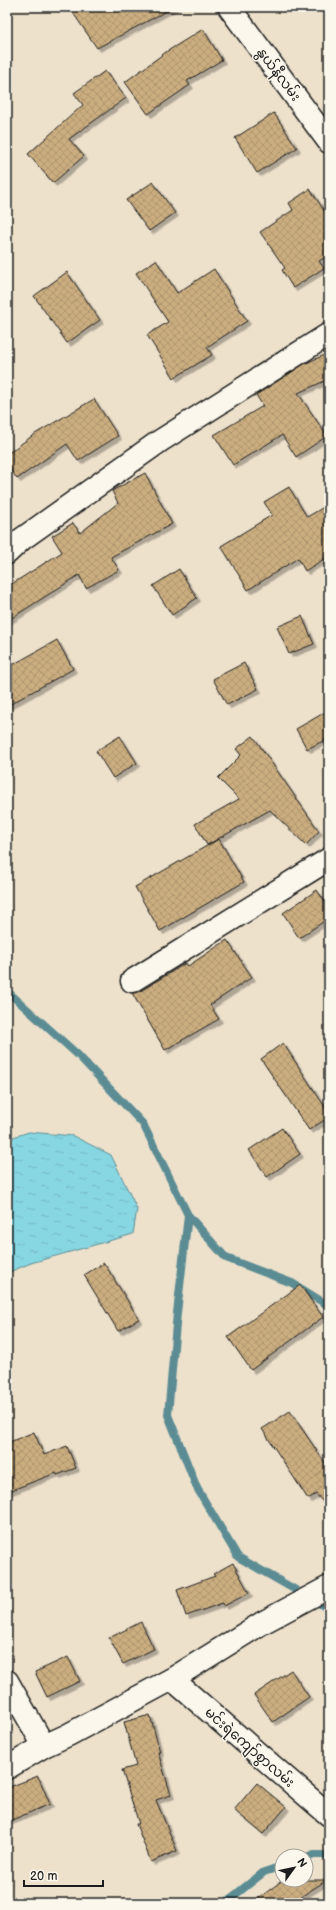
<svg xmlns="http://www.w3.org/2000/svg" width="336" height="1910" font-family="'Balsamiq Sans','Noto Sans Myanmar',sans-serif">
	<defs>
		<pattern id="water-ripples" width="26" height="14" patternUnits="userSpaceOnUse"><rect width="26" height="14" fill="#87d7e3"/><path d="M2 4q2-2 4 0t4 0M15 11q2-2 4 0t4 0" fill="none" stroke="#74b8c2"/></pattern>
		<pattern id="building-cross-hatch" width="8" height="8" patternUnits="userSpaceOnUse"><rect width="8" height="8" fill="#cbae80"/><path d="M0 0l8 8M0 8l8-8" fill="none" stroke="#ae956e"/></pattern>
		<filter id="shadow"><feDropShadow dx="3.5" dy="3.5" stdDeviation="0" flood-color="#0004"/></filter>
	</defs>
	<rect width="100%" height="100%" fill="#ede1cc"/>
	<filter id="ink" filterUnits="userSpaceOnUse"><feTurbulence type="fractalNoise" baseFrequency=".025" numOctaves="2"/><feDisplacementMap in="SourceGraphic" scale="8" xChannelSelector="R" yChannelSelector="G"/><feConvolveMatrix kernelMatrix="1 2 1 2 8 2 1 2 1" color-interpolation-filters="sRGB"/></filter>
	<g filter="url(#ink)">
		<path fill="url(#water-ripples)" stroke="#5c8c93" d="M 29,1132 L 73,1136 L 111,1155 L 137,1209 L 133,1234 L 31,1263 L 7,1273 L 7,1139 Z"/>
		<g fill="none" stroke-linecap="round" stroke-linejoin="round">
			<path stroke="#5c8c93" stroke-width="8" d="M 7,991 L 78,1055 L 143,1124 L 188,1215 L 177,1313 L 168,1415 L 197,1488 L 238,1557 L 329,1609
				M 188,1215 L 226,1258 L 292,1283 L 329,1306
				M 306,1858 L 314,1855 L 329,1855
				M 225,1903 L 264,1872 L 282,1866"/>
		</g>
		<path fill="url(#building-cross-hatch)" stroke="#1c1c1c" filter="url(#shadow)" d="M 69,7 L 174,7 L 97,48 Z
			M 203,29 L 222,60 L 187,81 L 190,85 L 148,114 L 125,82 L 166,52 Z
			M 105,71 L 126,98 L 69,139 L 84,156 L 53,183 L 28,154 L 83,105 L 74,93 Z
			M 274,113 L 297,148 L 257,173 L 235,138 Z
			M 153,182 L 175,213 L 149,231 L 126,200 Z
			M 310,189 L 329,218 L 329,255 L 319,261 L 324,268 L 293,288 L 282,270 L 285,268 L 260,232 L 293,210 L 289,203 Z
			M 156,260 L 177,293 L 214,269 L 247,321 L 207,347 L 212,355 L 174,378 L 147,335 L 168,322 L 136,273 Z
			M 67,272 L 100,320 L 67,343 L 34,296 Z
			M 329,353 L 329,379 L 298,393 L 327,436 L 296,457 L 282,435 L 233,465 L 214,435 L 263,406 L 256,395 L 304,364 Z
			M 94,399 L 118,436 L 78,461 L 67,444 L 17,479 L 7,464 L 7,454 L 35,434 Z
			M 145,473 L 172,524 L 111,557 L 119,570 L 86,588 L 79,575 L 7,621 L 7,587 L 62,552 L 52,536 L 73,523 L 80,533 L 118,503 L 112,491 Z
			M 289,487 L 307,517 L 329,504 L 329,556 L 305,571 L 298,558 L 248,590 L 221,546 L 272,515 L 264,502 Z
			M 179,569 L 197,598 L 172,615 L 153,586 Z
			M 302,616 L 314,644 L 289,654 L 277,627 Z
			M 57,640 L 73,669 L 7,706 L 7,668 Z
			M 244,663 L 258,689 L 227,705 L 213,679 Z
			M 329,710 L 329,738 L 307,749 L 296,729 Z
			M 120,736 L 137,763 L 113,778 L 96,751 Z
			M 253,736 L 319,831 L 306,845 L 270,810 L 207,845 L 195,824 L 239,799 L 218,778 L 241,755 L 236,749 Z
			M 219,839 L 244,882 L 160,931 L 135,887 Z
			M 317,890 L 329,908 L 329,918 L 299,938 L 283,913 Z
			M 227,940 L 252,977 L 210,1005 L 219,1019 L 165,1050 L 132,993 L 139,992 L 186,963 L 188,966 Z
			M 283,1043 L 329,1113 L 329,1117 L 309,1130 L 261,1059 Z
			M 282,1128 L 300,1154 L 267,1177 L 249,1150 Z
			M 104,1263 L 139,1319 L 118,1331 L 84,1275 Z
			M 300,1285 L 323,1317 L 251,1370 L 228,1337 Z
			M 290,1411 L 329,1469 L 329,1509 L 316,1494 L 308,1499 L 262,1429 Z
			M 34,1432 L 44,1455 L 67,1446 L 76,1468 L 57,1475 L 56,1473 L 7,1492 L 7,1443 Z
			M 233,1563 L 249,1593 L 224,1606 L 223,1603 L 186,1616 L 177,1590 L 215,1576 L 213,1574 Z
			M 141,1622 L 154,1649 L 123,1664 L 109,1638 Z
			M 68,1657 L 80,1681 L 47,1697 L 35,1672 Z
			M 291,1670 L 309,1697 L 273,1722 L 254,1695 Z
			M 150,1715 L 160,1752 L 158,1752 L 171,1795 L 156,1800 L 177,1851 L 151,1862 L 136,1824 L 139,1824 L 122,1770 L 136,1766 L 124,1722 Z
			M 38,1776 L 50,1804 L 7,1822 L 7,1788 Z
			M 257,1783 L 286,1807 L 263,1834 L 234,1810 Z
			M 283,1880 L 327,1880 L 291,1903 L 252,1903 Z"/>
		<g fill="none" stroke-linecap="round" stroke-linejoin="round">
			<g stroke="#1c1c1c" stroke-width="25">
				<path id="street" d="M 229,7 L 329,142
					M 7,553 L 22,539 L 160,441 L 329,334
					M 132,981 L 329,859
					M 172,1679 L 329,1815
					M 7,1681 L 44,1746
					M 7,1768 L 44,1746 L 68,1735 L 172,1679 L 262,1623 L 329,1587"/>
			</g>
			<use href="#street" stroke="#fbf7ec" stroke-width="22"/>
		</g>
	</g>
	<g text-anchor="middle" stroke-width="3" stroke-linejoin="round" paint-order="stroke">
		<g font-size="14" fill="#1c1c1c" stroke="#fbf7ec">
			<text transform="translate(279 74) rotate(53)" y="5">နွယ်နီလမ်း</text>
			<text transform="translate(250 1747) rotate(41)" y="5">မင်းရဲကျော်စွာလမ်း</text>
		</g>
	</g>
	<rect width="336" height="1910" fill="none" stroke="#fbf7ec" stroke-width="24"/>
	<rect x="12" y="12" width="312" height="1886" fill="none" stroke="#1c1c1c" stroke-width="1.5" filter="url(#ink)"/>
	<g transform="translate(294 1868) rotate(57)"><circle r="19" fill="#fbf7ec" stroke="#a29f99"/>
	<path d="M0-3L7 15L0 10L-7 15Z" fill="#1c1c1c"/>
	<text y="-6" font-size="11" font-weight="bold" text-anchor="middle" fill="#1c1c1c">N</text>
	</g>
	<path d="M24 1880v6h79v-6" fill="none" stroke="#1c1c1c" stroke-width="2"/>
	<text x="30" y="1880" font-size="12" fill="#1c1c1c" stroke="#fbf7ec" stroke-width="3" paint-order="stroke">20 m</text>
</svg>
